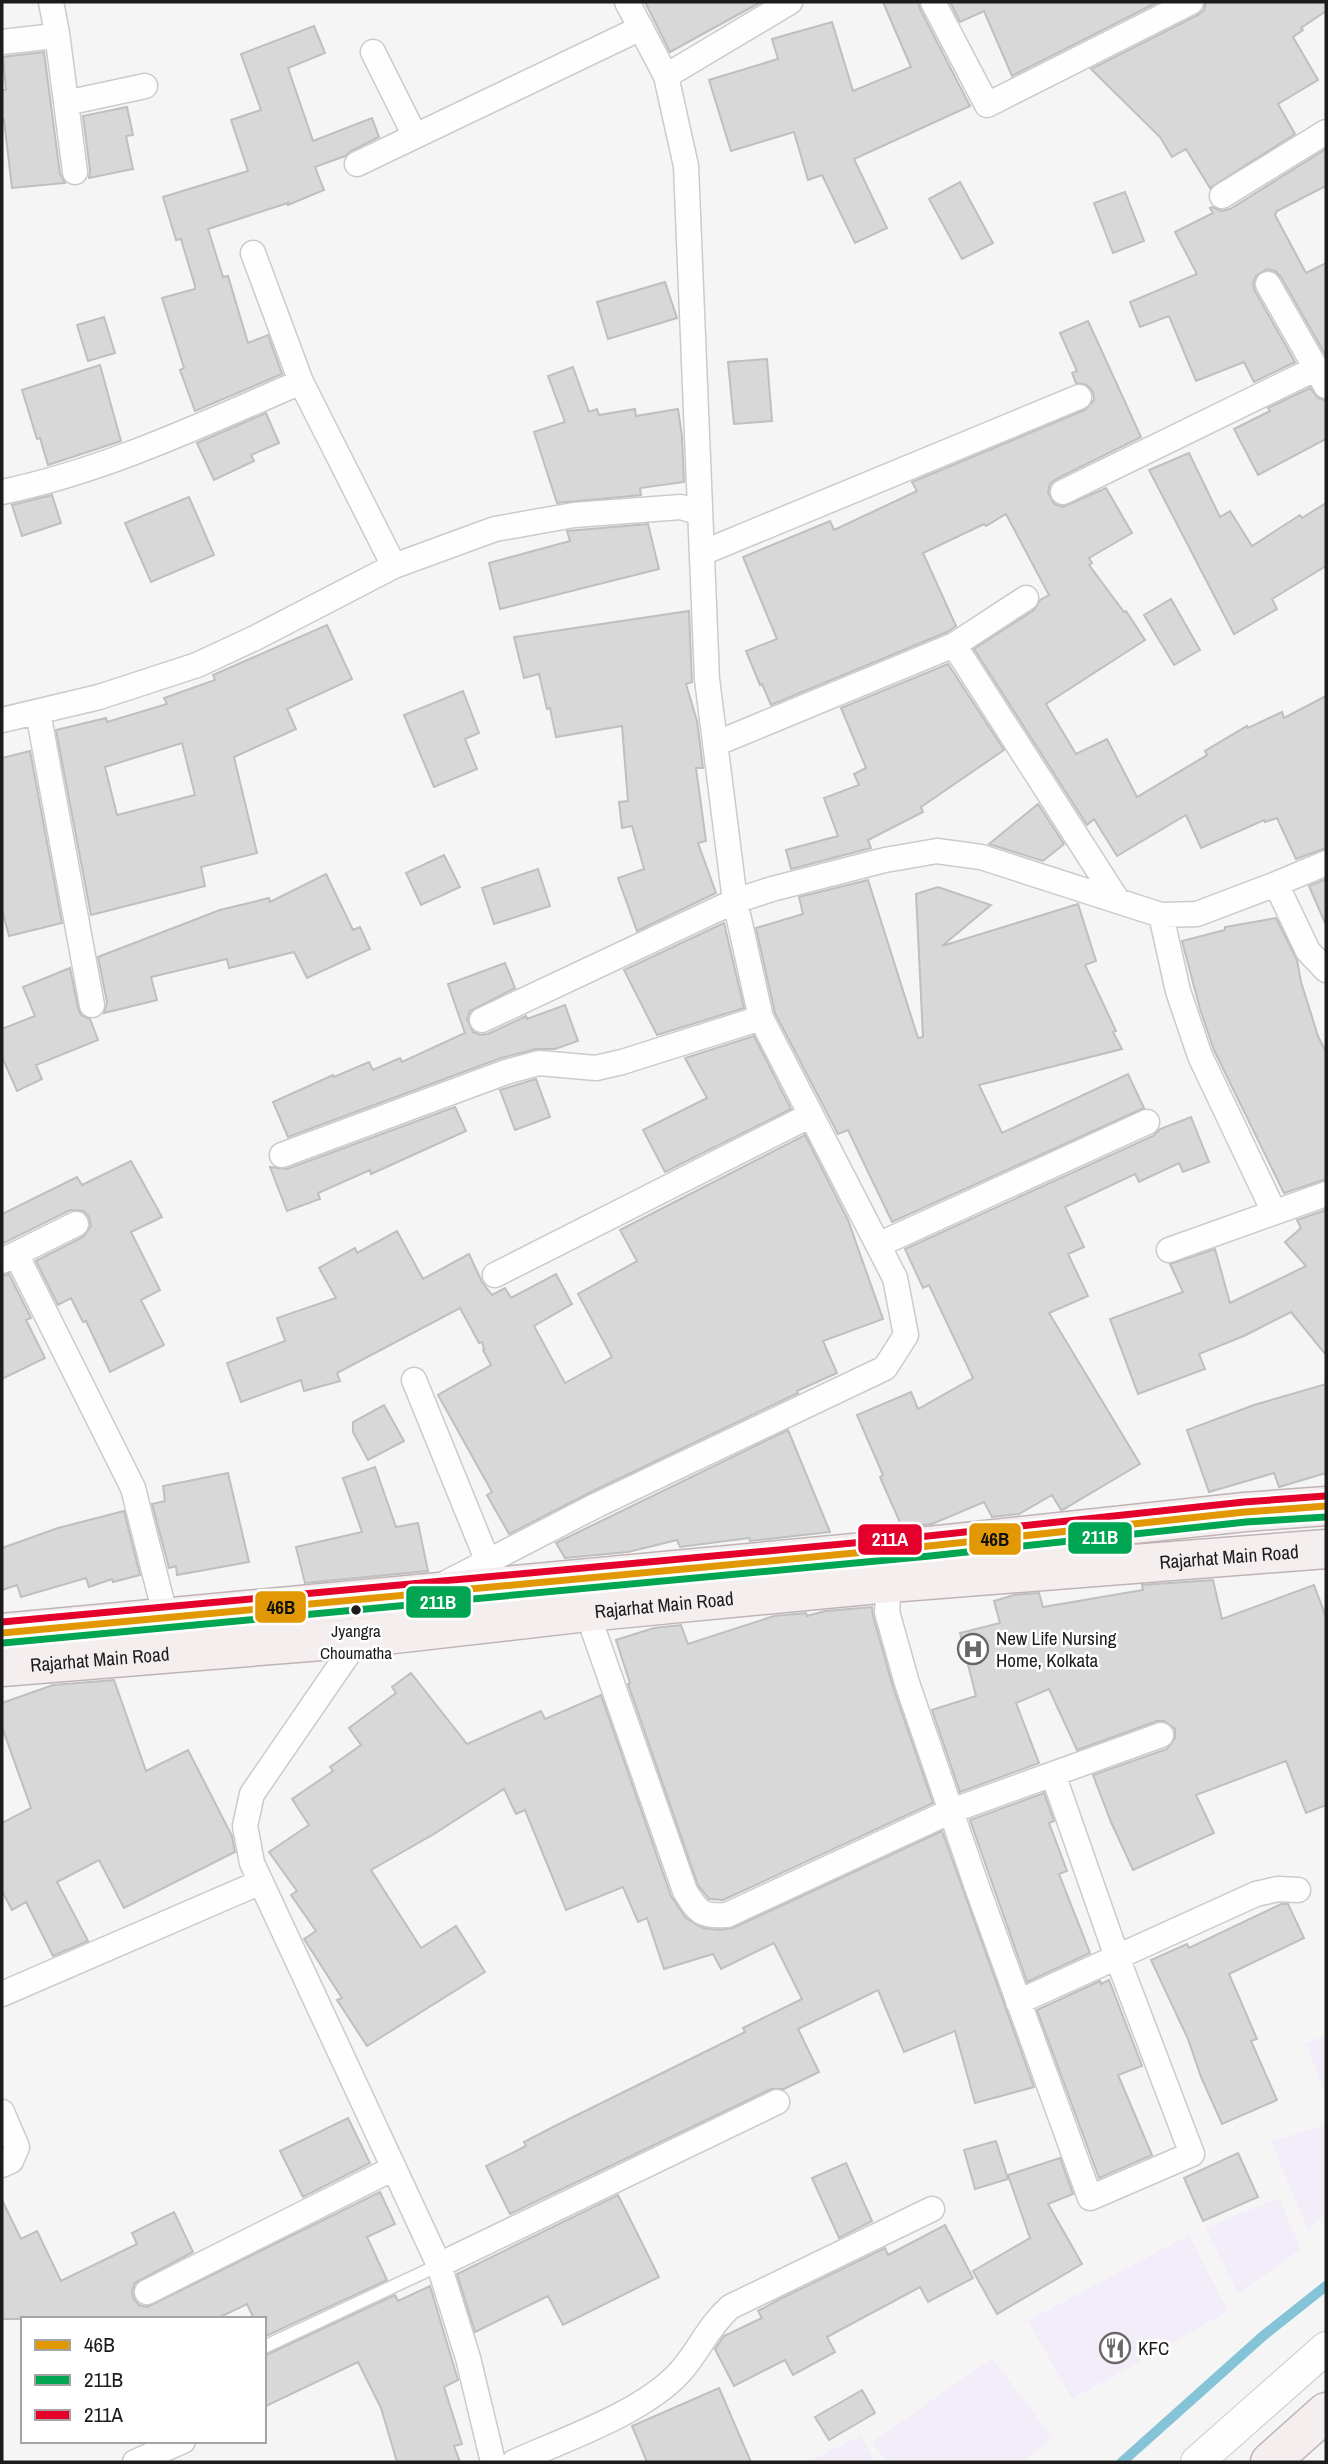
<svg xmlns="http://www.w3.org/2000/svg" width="1328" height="2464" font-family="'Archivo Narrow',sans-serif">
	<rect width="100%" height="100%" fill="#f5f5f6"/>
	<path fill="#f3edf9" d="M 1326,2035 L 1326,2095 L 1306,2043 Z
		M 1326,2125 L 1326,2213 L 1308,2231 L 1271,2141 Z
		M 1279,2198 L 1301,2249 L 1238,2294 L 1205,2228 Z
		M 1189,2235 L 1228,2311 L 1156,2352 L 1150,2338 L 1136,2345 L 1141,2361 L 1072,2399 L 1028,2321 Z
		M 992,2358 L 1053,2438 L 1022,2462 L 887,2462 L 872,2442 Z
		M 861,2436 L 875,2462 L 807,2462 Z"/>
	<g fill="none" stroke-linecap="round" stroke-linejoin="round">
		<path stroke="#84c4d6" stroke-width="10" d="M 1122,2462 L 1263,2336 L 1326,2286"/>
	</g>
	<path fill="#d8d8d8" stroke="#bfbfbf" stroke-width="2" fill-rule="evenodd" d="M 645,2 L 761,2 L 670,52 Z
		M 883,2 L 918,2 L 920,9 L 970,106 L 854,159 L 887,228 L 855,243 L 822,175 L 808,180 L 794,132 L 731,151 L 709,80 L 778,59 L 772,39 L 832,22 L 853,91 L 911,67 Z
		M 950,2 L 1158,2 L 1012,76 L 984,11 L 960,22 Z
		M 1206,2 L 1326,2 L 1326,11 L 1301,28 L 1303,30 L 1293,37 L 1318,80 L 1278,104 L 1295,134 L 1210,188 L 1186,149 L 1172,157 L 1160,137 L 1091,69 L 1198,15 L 1204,10 Z
		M 314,26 L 325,53 L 288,68 L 313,141 L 372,118 L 379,137 L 351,151 L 345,156 L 315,167 L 324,190 L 288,205 L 288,203 L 208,229 L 223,277 L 228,276 L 248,343 L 268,335 L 282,374 L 195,411 L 180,370 L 184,368 L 162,298 L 195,289 L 195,286 L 181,239 L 176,240 L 163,197 L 248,171 L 231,120 L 261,110 L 241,54 Z
		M 44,52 L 60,174 L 65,183 L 12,188 L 4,120 L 2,120 L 2,90 L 6,90 L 3,57 Z
		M 127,107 L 133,135 L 126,136 L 133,169 L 89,178 L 90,170 L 83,116 Z
		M 1326,149 L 1326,186 L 1277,211 L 1275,215 L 1306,273 L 1326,263 L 1326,356 L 1281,277 L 1275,271 L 1267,269 L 1256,276 L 1253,283 L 1255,291 L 1295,362 L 1254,382 L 1244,362 L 1196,381 L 1169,316 L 1140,327 L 1130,302 L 1197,274 L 1175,232 L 1213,213 L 1210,208 L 1212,207 L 1222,211 L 1230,209 Z
		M 960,182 L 993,243 L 962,259 L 929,199 Z
		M 1125,192 L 1144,241 L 1113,253 L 1094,203 Z
		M 665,282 L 677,318 L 608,339 L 597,302 Z
		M 104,317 L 115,353 L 88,361 L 77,325 Z
		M 1088,321 L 1141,437 L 1056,479 L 1050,484 L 1048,492 L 1054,504 L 1063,507 L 1106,488 L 1132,533 L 1089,558 L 1092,563 L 1089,565 L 1124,612 L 1126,611 L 1145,640 L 1046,704 L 1076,754 L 1107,739 L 1137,797 L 1207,755 L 1205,751 L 1247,726 L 1248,728 L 1282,712 L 1284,718 L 1326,696 L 1326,848 L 1296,859 L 1277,818 L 1265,822 L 1264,820 L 1201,848 L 1186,815 L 1117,856 L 1094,819 L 1087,825 L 974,649 L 1034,610 L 1040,600 L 1049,595 L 1006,514 L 986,526 L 984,524 L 923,553 L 956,626 L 947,632 L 771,705 L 762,684 L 760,685 L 746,651 L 777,639 L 743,557 L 830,521 L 834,530 L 917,491 L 912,482 L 1085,410 L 1094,400 L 1093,392 L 1087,385 L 1076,383 L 1072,373 L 1077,371 L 1060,333 Z
		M 767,359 L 772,421 L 734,424 L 728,362 Z
		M 100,365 L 121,441 L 48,465 L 40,438 L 37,439 L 22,390 Z
		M 573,367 L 589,412 L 597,409 L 599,415 L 635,409 L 636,416 L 678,409 L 682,436 L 684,482 L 640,488 L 641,495 L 557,503 L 534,432 L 565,422 L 548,376 Z
		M 1310,388 L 1318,398 L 1326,401 L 1326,439 L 1258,475 L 1234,429 L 1270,411 L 1268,408 Z
		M 266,413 L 279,443 L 251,455 L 254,461 L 214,480 L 197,443 Z
		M 1189,453 L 1220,517 L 1230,511 L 1252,546 L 1300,515 L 1302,518 L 1326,503 L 1326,566 L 1272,599 L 1277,609 L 1234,634 L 1149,470 Z
		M 52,495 L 61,523 L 22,536 L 12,505 Z
		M 189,497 L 214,555 L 151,582 L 125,523 Z
		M 648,524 L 659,569 L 500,609 L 489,563 L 570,541 L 567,531 Z
		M 1171,599 L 1200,650 L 1174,665 L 1144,615 Z
		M 689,611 L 692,682 L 686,684 L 697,721 L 703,768 L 696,768 L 706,841 L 698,843 L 716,893 L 637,931 L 618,878 L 644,869 L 632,826 L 622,828 L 619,802 L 628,801 L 622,726 L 556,737 L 550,708 L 547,709 L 539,674 L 524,678 L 514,637 Z
		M 327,625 L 352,679 L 287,709 L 296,729 L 234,757 L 257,853 L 201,867 L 205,886 L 91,915 L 56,730 L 106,718 L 107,722 L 167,704 L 164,698 L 215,680 L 213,675 ZM 182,743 L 195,795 L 117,815 L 105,767 Z
		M 948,664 L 1004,750 L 921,807 L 923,812 L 868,840 L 871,848 L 791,869 L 786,850 L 838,836 L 824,798 L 859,785 L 854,774 L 866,768 L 841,708 Z
		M 463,691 L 479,733 L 465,739 L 477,769 L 434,787 L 404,715 Z
		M 30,751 L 62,923 L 9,936 L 2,910 L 2,758 Z
		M 1038,804 L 1064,844 L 1043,861 L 989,844 Z
		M 444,855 L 460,887 L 421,905 L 406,873 Z
		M 538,869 L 550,906 L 494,924 L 482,888 Z
		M 326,874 L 353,930 L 360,927 L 370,949 L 307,978 L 294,952 L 229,968 L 227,959 L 151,977 L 157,1000 L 104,1013 L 107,1002 L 98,957 L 220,910 L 269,898 L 270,902 Z
		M 1326,879 L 1326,925 L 1309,886 Z
		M 868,880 L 918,1038 L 923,1037 L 916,894 L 938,887 L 991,905 L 942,946 L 1078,904 L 1096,961 L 1085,965 L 1116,1031 L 1113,1032 L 1122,1049 L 979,1085 L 1002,1133 L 1128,1074 L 1144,1108 L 892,1222 L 848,1130 L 838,1134 L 775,1013 L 756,928 L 803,914 L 799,897 Z
		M 1276,918 L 1297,960 L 1301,982 L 1318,1036 L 1326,1052 L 1326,1179 L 1284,1193 L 1214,1050 L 1200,1009 L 1182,941 L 1225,930 L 1225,927 Z
		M 724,923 L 744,1008 L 657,1035 L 624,970 Z
		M 505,963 L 515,988 L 470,1011 L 467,1019 L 473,1032 L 480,1035 L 488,1034 L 526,1016 L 527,1019 L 565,1005 L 578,1041 L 555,1049 L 536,1049 L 501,1058 L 288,1137 L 273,1102 L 333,1075 L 334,1077 L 369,1062 L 373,1070 L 400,1058 L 402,1062 L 465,1033 L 448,984 Z
		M 70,968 L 78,1008 L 81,1015 L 90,1019 L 98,1040 L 36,1065 L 42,1079 L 17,1091 L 2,1057 L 2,1029 L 35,1016 L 23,987 Z
		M 754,1036 L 791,1109 L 665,1172 L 643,1130 L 707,1098 L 685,1058 Z
		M 536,1079 L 550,1117 L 515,1130 L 500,1090 Z
		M 455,1107 L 466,1131 L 371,1174 L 370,1170 L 318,1193 L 320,1199 L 287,1211 L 270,1167 L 287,1169 Z
		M 1191,1117 L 1209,1162 L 1183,1172 L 1179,1163 L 1139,1182 L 1135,1174 L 1065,1207 L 1084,1247 L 1068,1254 L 1088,1296 L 1049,1313 L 1140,1464 L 1064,1509 L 1061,1510 L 1052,1495 L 1019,1514 L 992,1517 L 984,1502 L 932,1524 L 902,1527 L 880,1477 L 883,1475 L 857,1415 L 911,1392 L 918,1409 L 973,1378 L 929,1285 L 923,1288 L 905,1249 L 1153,1136 L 1160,1129 Z
		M 805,1135 L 848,1220 L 883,1319 L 823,1341 L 837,1373 L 797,1391 L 798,1393 L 591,1492 L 509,1534 L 487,1495 L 492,1492 L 438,1395 L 491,1365 L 483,1350 L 484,1349 L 482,1342 L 479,1343 L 460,1308 L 337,1373 L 340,1381 L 304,1391 L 301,1380 L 241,1402 L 227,1363 L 285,1341 L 277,1318 L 336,1298 L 319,1268 L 355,1248 L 357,1253 L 397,1231 L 423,1279 L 469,1254 L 482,1282 L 492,1295 L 505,1288 L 511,1298 L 556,1274 L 572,1304 L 534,1326 L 565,1383 L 612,1357 L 578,1294 L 637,1261 L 620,1230 Z
		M 131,1161 L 162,1217 L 131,1232 L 160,1290 L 141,1300 L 164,1345 L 110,1372 L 86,1321 L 83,1322 L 71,1298 L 58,1305 L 36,1261 L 83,1237 L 91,1226 L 89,1217 L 84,1211 L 70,1210 L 2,1244 L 2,1214 L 77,1177 L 82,1185 Z
		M 1326,1210 L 1326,1355 L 1291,1312 L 1244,1336 L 1199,1354 L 1205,1369 L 1138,1394 L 1110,1319 L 1183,1292 L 1170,1264 L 1215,1249 L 1230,1303 L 1306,1266 L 1285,1242 L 1301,1228 L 1297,1220 Z
		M 9,1274 L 31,1318 L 26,1320 L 45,1358 L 2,1379 L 2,1276 Z
		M 1326,1384 L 1326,1473 L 1279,1487 L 1274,1473 L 1209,1492 L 1187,1430 L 1254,1405 Z
		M 384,1405 L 404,1441 L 368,1460 L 353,1432 L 353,1422 Z
		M 788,1430 L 830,1532 L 750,1541 L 749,1538 L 680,1547 L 677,1540 L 628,1552 L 565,1558 L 556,1543 Z
		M 375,1467 L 396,1527 L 418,1523 L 428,1571 L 305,1583 L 296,1547 L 362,1532 L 343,1478 Z
		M 228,1473 L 249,1562 L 177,1575 L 176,1566 L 169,1568 L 152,1504 L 165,1501 L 163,1486 Z
		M 124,1511 L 140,1575 L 113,1582 L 112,1579 L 89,1587 L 86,1578 L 21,1597 L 17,1585 L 2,1590 L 2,1548 L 58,1528 Z
		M 1213,1580 L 1222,1619 L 1314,1585 L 1326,1617 L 1326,1805 L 1306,1813 L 1286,1761 L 1196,1795 L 1214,1833 L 1133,1870 L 1111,1822 L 1093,1775 L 1167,1749 L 1175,1738 L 1175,1729 L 1164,1721 L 1157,1721 L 1077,1750 L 1049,1689 L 1016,1703 L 1039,1763 L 960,1792 L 932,1710 L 976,1696 L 960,1633 L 1000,1623 L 994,1601 L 1014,1595 L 1039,1593 L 1043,1607 L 1143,1590 L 1142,1585 Z
		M 872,1607 L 873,1616 L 893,1687 L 933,1803 L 723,1900 L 709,1899 L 698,1885 L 628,1684 L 630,1683 L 616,1640 L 654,1628 L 681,1625 L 688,1644 L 774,1616 L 806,1613 L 807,1616 L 825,1611 Z
		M 411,1673 L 467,1744 L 541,1711 L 545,1719 L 601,1695 L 671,1896 L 686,1918 L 703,1928 L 718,1930 L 733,1928 L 942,1831 L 1034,2087 L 975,2103 L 955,2031 L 904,2052 L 878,1990 L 798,2029 L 819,2072 L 784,2089 L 771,2089 L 510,2214 L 486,2166 L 526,2146 L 524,2142 L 555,2126 L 745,2032 L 743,2028 L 802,1999 L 774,1943 L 721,1969 L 713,1954 L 664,1969 L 647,1918 L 638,1922 L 623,1887 L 566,1910 L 525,1810 L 516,1814 L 504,1789 L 434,1834 L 371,1870 L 421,1948 L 456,1926 L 485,1972 L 367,2046 L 337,2000 L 342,1998 L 304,1939 L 316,1931 L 291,1895 L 297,1891 L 269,1852 L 309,1825 L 292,1799 L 333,1771 L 330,1767 L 361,1745 L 349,1728 L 396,1693 L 392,1687 Z
		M 114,1680 L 146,1771 L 188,1750 L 232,1836 L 235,1852 L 124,1908 L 99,1860 L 57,1882 L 88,1941 L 53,1956 L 26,1902 L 12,1910 L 2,1891 L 2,1823 L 31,1808 L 2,1727 L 2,1703 L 53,1685 Z
		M 1044,1793 L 1054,1821 L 1049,1823 L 1067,1871 L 1059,1874 L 1090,1953 L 1027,1982 L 970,1820 Z
		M 1281,1904 L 1288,1904 L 1304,1938 L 1229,1974 L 1257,2039 L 1251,2041 L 1277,2100 L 1222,2124 L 1201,2077 L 1188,2039 L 1151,1960 L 1187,1944 L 1189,1948 Z
		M 1109,1980 L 1142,2066 L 1118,2075 L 1152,2155 L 1099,2178 L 1037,2010 L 1100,1981 L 1101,1984 Z
		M 348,2118 L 370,2163 L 303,2197 L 280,2151 Z
		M 996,2141 L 1008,2179 L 975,2189 L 964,2150 Z
		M 1238,2153 L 1258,2197 L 1203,2221 L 1184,2178 Z
		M 1060,2158 L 1073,2194 L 1048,2204 L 1082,2264 L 997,2314 L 973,2271 L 1030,2238 L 1008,2175 Z
		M 846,2163 L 872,2221 L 839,2238 L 812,2178 Z
		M 380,2192 L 395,2224 L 367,2237 L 387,2280 L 264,2337 L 264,2319 L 254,2319 L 247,2304 L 216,2319 L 2,2319 L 2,2200 L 21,2239 L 37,2231 L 61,2281 L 137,2244 L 132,2233 L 174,2212 L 193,2252 L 135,2283 L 132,2292 L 134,2299 L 139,2305 L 147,2307 Z
		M 618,2195 L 659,2277 L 563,2325 L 548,2296 L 475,2332 L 457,2274 Z
		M 945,2225 L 973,2278 L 928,2302 L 920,2287 L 827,2337 L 835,2352 L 793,2375 L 785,2360 L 734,2386 L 715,2349 L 724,2336 L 762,2318 L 758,2311 L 778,2300 L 885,2248 L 888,2255 Z
		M 430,2286 L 458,2380 L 444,2387 L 462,2444 L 454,2446 L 460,2462 L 397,2462 L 381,2408 L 358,2362 L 264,2407 L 264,2356 L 395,2295 L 398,2301 Z
		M 719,2388 L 751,2462 L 647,2462 L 632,2426 Z
		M 862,2390 L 875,2413 L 829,2440 L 815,2417 Z"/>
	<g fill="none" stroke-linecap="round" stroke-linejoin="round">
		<g stroke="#cbcbcc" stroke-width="15">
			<path id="service" d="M 264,2347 L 439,2265"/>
		</g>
		<g stroke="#cbcbcc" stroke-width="27">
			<path id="minor" d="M 933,2 L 987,105 L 1191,2
				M 57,33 L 75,172
				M 2,42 L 46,37 L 57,33 L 51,2
				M 373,52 L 415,136
				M 666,76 L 790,2
				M 66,103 L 145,86
				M 357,164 L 641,28
				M 1222,196 L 1326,132
				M 253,253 L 301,382 L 394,566
				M 1268,284 L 1326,386
				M 2,492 C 107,470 203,424 301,382
				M 1063,492 L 1317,368
				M 702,553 L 1079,397
				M 954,645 L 1118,901
				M 38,712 L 92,1005
				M 2,720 L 99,697 L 197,665 L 255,638 L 394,566 L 495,529 L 574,515 L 681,507 L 700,513
				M 715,744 L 954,645 L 1026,598
				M 1276,884 L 1326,863
				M 1161,915 L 1178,991 L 1200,1056 L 1274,1212
				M 482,1020 L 735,901 L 772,889 L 885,860 L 937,851 L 981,857 L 1161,915 L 1197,914 L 1276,884 L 1308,951 L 1326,970
				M 282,1155 L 506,1072 L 539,1063 L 596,1068 L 622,1062 L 761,1018
				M 878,1245 L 1147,1122
				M 1169,1250 L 1326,1194
				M 16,1254 L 133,1488 L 166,1618
				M 2,1261 L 76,1224
				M 495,1275 L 811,1115
				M 414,1380 L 488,1562
				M 889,1583 L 887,1612 L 907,1683 L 977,1887 L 1090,2198 L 1192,2154 L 1117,1957 L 1053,1774
				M 444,1584 L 597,1505 L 885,1368 L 906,1335 L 895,1278 L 761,1018 L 735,901 L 707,679 L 686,166 L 666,76 L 627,2
				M 587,1612 L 685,1891 C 698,1912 701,1917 727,1915 L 951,1811 L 1161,1735
				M 358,1630 L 359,1638 L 252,1794 L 245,1826 L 252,1863 L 439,2265 L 468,2358 L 493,2462
				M 2,1994 L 261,1882
				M 1018,2002 L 1256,1894 L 1278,1889 L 1298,1890
				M 2,2112 L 17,2147 L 11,2161 L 2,2165
				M 439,2265 L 777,2102
				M 147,2292 L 394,2168
				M 135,2462 L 183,2441
				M 514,2462 C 565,2439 643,2413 680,2372 C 699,2351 707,2328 730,2307 L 932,2209"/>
		</g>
		<g stroke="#cbcbcc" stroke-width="34">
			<path id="tertiary" d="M 1197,2462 L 1326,2348"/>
		</g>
		<g stroke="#c0b3b5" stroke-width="41">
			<g id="primary">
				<path d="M 2,1633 L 929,1546 L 1245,1512 L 1326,1506"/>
				<path id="s1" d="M 2,1667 L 359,1638 L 587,1612 L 889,1583 L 1326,1549"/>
				<path d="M 1270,2462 L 1326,2412"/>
			</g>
		</g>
		<use href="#service" stroke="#fefefe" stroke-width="12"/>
		<use href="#minor" stroke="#fefefe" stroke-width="24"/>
		<use href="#tertiary" stroke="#fefefe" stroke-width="32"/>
		<use href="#primary" stroke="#f5eeee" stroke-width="38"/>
		<g stroke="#fff" stroke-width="12">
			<path id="bus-1" d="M 2,1633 L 929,1546 L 1245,1512 L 1326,1506"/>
		</g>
		<g stroke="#fff" stroke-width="12">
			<path id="bus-2" d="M 3,1643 L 930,1556 L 1246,1522 L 1326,1517"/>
		</g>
		<g stroke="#fff" stroke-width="12">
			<path id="bus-3" d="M 2,1622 L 928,1536 L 1244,1502 L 1325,1496"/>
		</g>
		<use href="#bus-1" stroke="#e19803" stroke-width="7"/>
		<use href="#bus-2" stroke="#00a651" stroke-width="7"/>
		<use href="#bus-3" stroke="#e4002b" stroke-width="7"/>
	</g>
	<defs>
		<g id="hospital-ring" transform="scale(1.575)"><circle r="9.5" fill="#fff" stroke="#686869" stroke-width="1.5"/><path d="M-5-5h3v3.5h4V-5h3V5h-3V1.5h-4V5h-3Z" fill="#686869"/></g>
		<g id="restaurant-ring" transform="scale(1.575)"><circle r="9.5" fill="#fff" stroke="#686869" stroke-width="1.5"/><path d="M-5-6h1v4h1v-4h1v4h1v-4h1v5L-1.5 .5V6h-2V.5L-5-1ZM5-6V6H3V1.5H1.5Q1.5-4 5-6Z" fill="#686869"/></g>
	</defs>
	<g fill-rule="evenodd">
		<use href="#hospital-ring" x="973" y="1649"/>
		<use href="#restaurant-ring" x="1115" y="2348"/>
	</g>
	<circle fill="#1c1c1d" stroke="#fff" stroke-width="2.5" cx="356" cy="1610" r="6"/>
	<g text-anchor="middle" stroke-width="5" stroke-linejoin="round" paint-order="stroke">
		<g font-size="17" fill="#1c1c1d" stroke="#fff">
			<text x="356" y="1637">Jyangra<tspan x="356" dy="22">Choumatha</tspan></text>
		</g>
		<g font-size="19" fill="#1c1c1d" stroke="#fff">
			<text dy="7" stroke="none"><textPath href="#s1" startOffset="1232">Rajarhat Main Road</textPath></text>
			<text dy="7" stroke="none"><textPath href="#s1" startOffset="665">Rajarhat Main Road</textPath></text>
			<text dy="7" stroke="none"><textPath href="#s1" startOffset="98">Rajarhat Main Road</textPath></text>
		</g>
		<g font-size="19" fill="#1c1c1d" stroke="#fff" text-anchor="start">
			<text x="996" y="1645">New Life Nursing<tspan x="996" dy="22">Home, Kolkata</tspan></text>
			<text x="1138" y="2355">KFC</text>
		</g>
	</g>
	<g stroke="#fff" stroke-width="2.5">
		<rect x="1067" y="1521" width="66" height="34" rx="7" fill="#00a651"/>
		<rect x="968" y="1522" width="54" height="34" rx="7" fill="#e19803"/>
		<rect x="857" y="1523" width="66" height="33" rx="7" fill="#e4002b"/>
		<rect x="405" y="1585" width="67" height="34" rx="7" fill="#00a651"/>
		<rect x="254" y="1590" width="53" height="34" rx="7" fill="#e19803"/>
	</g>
	<g font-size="19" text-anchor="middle" font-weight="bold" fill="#fff">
		<text x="1100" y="1544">211B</text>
		<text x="890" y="1546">211A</text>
		<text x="438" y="1609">211B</text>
	</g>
	<g font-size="19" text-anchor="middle" font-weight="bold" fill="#111">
		<text x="995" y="1546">46B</text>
		<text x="281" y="1614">46B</text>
	</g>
	<rect width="1328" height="2464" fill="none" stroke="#1c1c1d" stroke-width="7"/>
	<rect x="21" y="2317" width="245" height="126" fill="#ffffff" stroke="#a4a4a5" stroke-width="2"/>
	<rect x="35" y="2340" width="35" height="10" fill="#e19803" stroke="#a4a4a5" stroke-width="2"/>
	<text x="84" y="2352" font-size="21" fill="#1c1c1d">46B</text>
	<rect x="35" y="2375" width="35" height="10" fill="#00a651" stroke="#a4a4a5" stroke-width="2"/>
	<text x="84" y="2387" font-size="21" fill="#1c1c1d">211B</text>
	<rect x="35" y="2410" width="35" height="10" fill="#e4002b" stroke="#a4a4a5" stroke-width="2"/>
	<text x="84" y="2422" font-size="21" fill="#1c1c1d">211A</text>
</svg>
